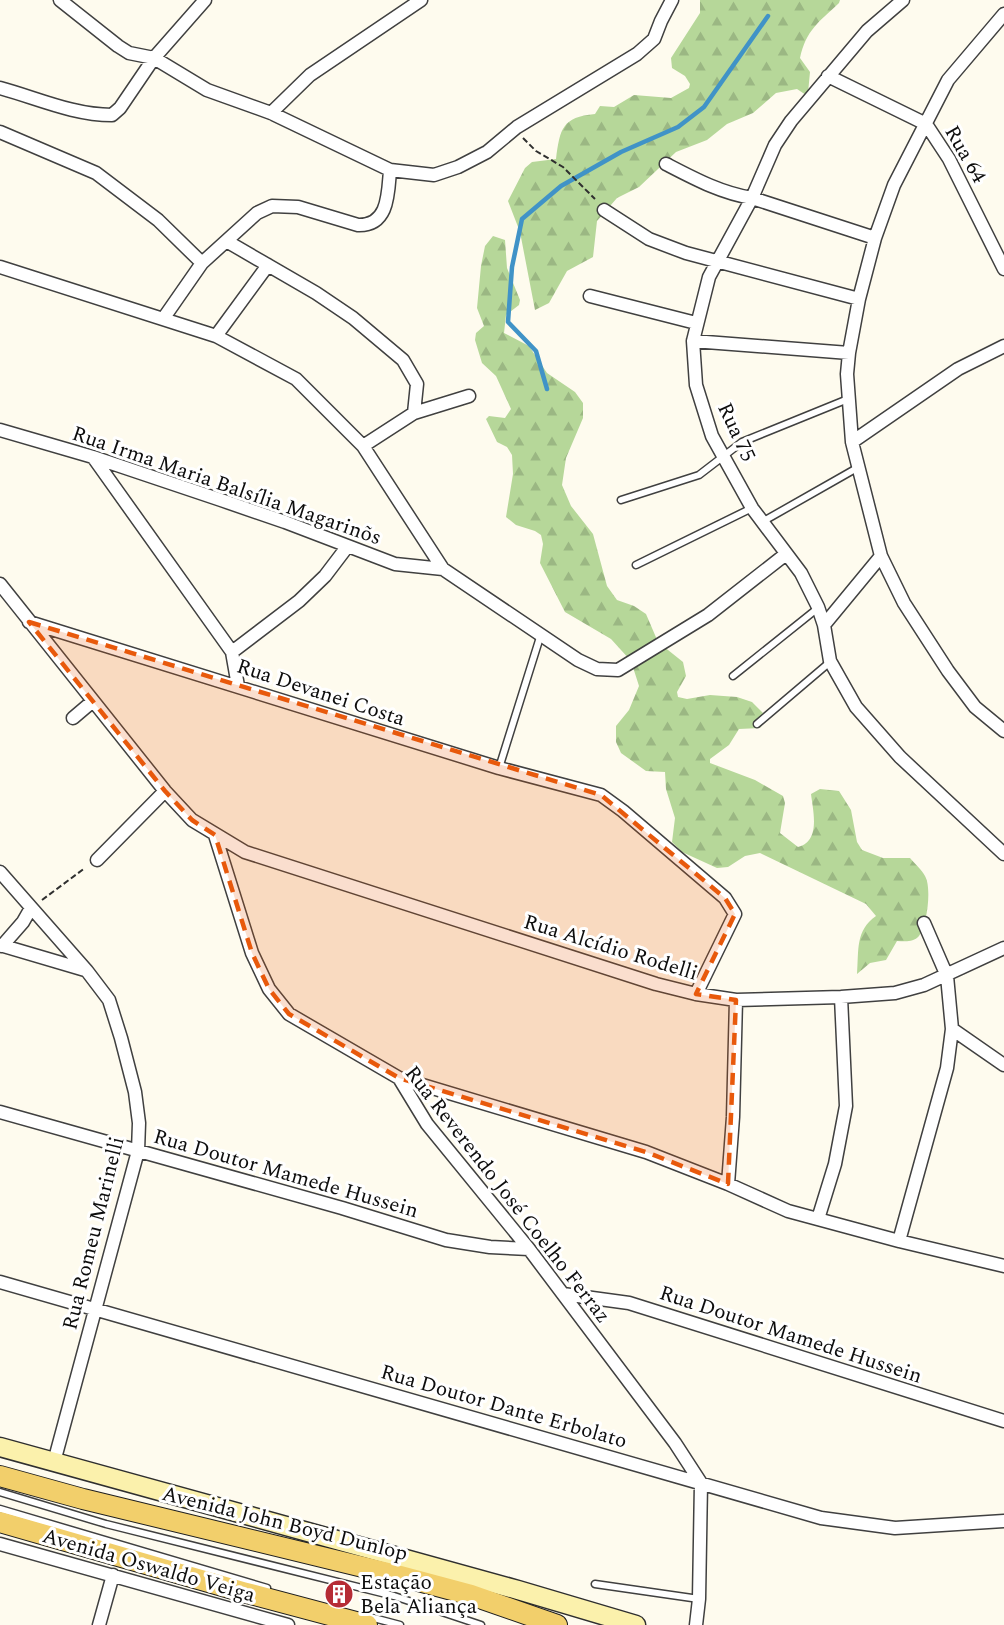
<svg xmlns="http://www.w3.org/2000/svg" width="1004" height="1625" font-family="Spectral,serif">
	<defs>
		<pattern id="forest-firs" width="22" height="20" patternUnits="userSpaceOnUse" patternTransform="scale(1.5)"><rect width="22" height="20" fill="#b6d799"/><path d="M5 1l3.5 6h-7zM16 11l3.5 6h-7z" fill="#9bb783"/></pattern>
	</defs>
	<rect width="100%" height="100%" fill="#fefbee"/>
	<path fill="url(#forest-firs)" d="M 700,0 L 840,0 L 839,3 C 819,22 806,30 800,58 L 810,72 L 808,93 L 806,95 L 797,89 L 776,93 L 753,113 L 727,124 L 707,140 L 676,152 L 639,187 L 617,198 L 597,221 L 593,257 L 567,271 L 549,303 L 535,310 L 520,232 L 508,201 L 525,168 L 532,162 L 556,159 C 560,129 562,117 595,114 L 600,106 L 614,107 L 634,95 L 671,98 L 689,88 L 690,84 L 685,76 L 672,68 L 671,58 L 700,13 Z
		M 493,236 L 505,240 L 507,268 L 520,300 L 519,305 L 506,315 L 504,333 L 529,346 L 547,373 L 575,392 L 583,403 L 583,418 L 566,458 L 562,485 L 571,506 L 593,534 L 607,586 L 617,600 L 634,606 L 646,614 L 658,642 L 683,662 L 686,676 L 677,692 L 678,697 L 687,699 L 710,695 L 737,697 L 752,702 L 765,715 L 765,721 L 760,728 L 739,729 L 729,745 L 710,759 L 710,763 L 755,780 L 783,796 L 785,803 L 780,833 L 798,847 C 821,841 813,811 811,794 L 820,789 L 839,791 L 851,810 L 857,842 L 862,850 L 883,858 L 910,858 C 915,864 922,870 925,876 C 932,888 927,925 919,936 C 913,943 904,941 897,941 L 886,960 L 870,963 L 857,974 C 859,950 855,931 876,916 L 866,904 L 760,853 L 745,856 L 728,867 L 717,868 L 682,852 L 672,842 L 675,818 L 666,789 L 665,772 L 646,771 L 621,753 L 616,742 L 616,726 L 629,710 L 639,686 L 631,661 L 611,639 L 565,612 L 540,563 L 543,544 L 541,535 L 535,531 L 516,525 L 506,517 L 513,474 L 512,455 L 507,447 L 497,442 L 486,419 L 489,416 L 505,418 L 511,409 L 496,376 L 482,363 L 475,340 L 476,333 L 484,326 L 477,308 L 481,266 L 485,246 Z"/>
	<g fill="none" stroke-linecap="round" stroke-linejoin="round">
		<path stroke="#4093c7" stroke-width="4.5" d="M 547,389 L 536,351 L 508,322 L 512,267 L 522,219 L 561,186 L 621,152 L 678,127 L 704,107 L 768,16"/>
		<g stroke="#404040" stroke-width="9">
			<path id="service" d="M 621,500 L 699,475 L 742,442 L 848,399
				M 762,522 L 857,468
				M 636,565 L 752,508
				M 733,676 L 818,608
				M 757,724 L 830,662
				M 499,768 L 541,634
				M 0,1492 L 106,1524 L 394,1596 L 481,1625
				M 0,1509 L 267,1588
				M 595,1584 L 699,1599
				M 366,1616 L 400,1625"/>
		</g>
		<g stroke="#404040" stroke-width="15">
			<path id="minor" d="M 60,0 L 118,46 L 129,53 L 154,58 L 207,90 L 271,113 L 390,170 L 434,175 L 458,167 L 487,152 L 517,127 L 637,54 L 654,39 L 661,21 L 672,0
				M 903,0 L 867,31 L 791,121 L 775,145 L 752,198 L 709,277 L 693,341 L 696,385 L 712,436 L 752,508 L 801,573 L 818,607 L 824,625 L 830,661 L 856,707 L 900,757 L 1004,854
				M 1004,14 L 948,80 L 894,185 L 875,238 L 859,299 L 849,353 L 847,374 L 852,442 L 881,556 L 904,603 L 948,671 L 975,707 L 1004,731
				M 828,76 L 926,124
				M 0,88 C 37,98 73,115 112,115 L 120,108 L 154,58 L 205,0
				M 271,113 L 310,75 L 421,0
				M 926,124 L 949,159 L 1004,269
				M 0,132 L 96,173 L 158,220 L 202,263
				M 666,164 C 695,179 721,193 752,198 L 875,238
				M 604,210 L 649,239 L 686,253 L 859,299
				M 228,242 L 316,293 L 353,318 L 403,360 L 417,384 L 414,413 L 363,446
				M 0,267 L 216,336 L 296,379 L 363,446 L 443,569 L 578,660 L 597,669 L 618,670 L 708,615 L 786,554
				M 590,296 L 696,323
				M 163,319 L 202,263 L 257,213 L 272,206 L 298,207 L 358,225 C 389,226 388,193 390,170
				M 216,336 L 268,265
				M 693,341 L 849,353
				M 414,413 L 469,396
				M 0,430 L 93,457 L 221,500 L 285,522 L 395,564 L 443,569
				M 852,442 L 958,369 L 1004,346
				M 93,457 L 232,652 L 238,686
				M 0,584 L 165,791 L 192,820 L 245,852 L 656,984 L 696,994 L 736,1000 L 841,997 L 895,993 L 924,985 L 1004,948
				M 29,622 L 499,768 L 601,795 L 623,811 L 725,898 L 735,914 L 696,994
				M 824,625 L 881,556
				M 232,652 L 299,601 L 325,576 L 347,547
				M 73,718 L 93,701
				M 215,835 L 252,953 L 269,989 L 289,1014 L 399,1078 L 427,1124 L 529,1249 L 675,1443 L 701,1483 L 699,1599 L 696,1625
				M 97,860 L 165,791
				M 0,872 L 87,971 L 109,1000 L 121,1038 L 135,1092 L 139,1123 L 138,1151 L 54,1462
				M 0,945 L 85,970
				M 2,946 L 23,922 L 31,908
				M 952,1029 L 1004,1065
				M 399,1078 L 646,1152 L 728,1184 L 788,1211 L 899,1241 L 1004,1266
				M 0,1112 L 342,1208 L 446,1240 L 490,1247 L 529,1249
				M 728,1184 L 733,1117 L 736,1000
				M 818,1219 L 835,1164 L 846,1106 L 841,997
				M 899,1241 L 947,1068 L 952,1029 L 947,976 L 924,923
				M 0,1282 L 821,1518 L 895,1528 L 1004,1521
				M 563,1294 L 629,1303 L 1004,1421
				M 0,1544 L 288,1625
				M 99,1625 L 113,1575"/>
		</g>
		<g stroke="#2f2f2f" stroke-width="21">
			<path id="secondary" d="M 0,1447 L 518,1590 L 636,1625"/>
		</g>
		<g stroke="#1e1e1e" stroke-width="22">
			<path id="primary" d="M 0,1476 L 83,1499 L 400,1576 L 471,1595 L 557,1625
				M 0,1522 L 243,1592 L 367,1625"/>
		</g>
		<path stroke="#2f2f2f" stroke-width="2" stroke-dasharray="6 3" stroke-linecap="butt" d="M 523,138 L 536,151 L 563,167 L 595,199
			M 42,900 L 85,868"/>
		<use href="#service" stroke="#fff" stroke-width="6"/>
		<use href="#minor" stroke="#fff" stroke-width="12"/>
		<use href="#secondary" stroke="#fbf1ac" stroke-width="18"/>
		<use href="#primary" stroke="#f2cf6b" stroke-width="20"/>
	</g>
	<path fill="#e8590c" fill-opacity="0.2" stroke="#e8590c" stroke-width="4.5" stroke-dasharray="12 8" stroke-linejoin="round" d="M 29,622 L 601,795 L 725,898 L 735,914 L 696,994 L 736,1000 L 728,1184 L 646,1152 L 399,1078 L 289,1014 L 269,989 L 252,953 L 215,835 L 192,820 L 165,791 Z"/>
	<defs>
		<g id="building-disc" transform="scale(1.5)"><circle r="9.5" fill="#b62c35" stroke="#fff"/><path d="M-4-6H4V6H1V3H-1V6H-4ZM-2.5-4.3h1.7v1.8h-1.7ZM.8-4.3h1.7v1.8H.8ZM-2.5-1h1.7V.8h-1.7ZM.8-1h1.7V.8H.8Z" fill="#fff"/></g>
	</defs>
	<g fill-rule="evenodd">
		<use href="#building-disc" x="339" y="1594"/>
	</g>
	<g text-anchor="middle" stroke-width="6" stroke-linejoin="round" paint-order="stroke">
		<g font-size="21" fill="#0d0d0d" stroke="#fff">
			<text transform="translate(966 154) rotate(60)" y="7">Rua 64</text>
			<text transform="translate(737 432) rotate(65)" y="7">Rua 75</text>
			<text transform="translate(227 485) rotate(19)" y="7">Rua Irma Maria Balsília Magarinõs</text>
			<text transform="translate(321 692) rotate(18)" y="7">Rua Devanei Costa</text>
			<text transform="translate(611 947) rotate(17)" y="7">Rua Alcídio Rodelli</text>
			<text transform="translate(286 1173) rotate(16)" y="7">Rua Doutor Mamede Hussein</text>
			<text transform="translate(508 1194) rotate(52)" y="7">Rua Reverendo José Coelho Ferraz</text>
			<text transform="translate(93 1233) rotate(-76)" y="7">Rua Romeu Marinelli</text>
			<text transform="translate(791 1334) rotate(18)" y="7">Rua Doutor Mamede Hussein</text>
			<text transform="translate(504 1406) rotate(16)" y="7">Rua Doutor Dante Erbolato</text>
			<text transform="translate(285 1523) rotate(14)" y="7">Avenida John Boyd Dunlop</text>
			<text transform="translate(149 1565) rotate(16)" y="7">Avenida Oswaldo Veiga</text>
		</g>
		<g font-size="21" fill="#0d0d0d" stroke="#fff" text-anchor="start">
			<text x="360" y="1589">Estação<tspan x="360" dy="24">Bela Aliança</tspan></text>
		</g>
	</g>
</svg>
